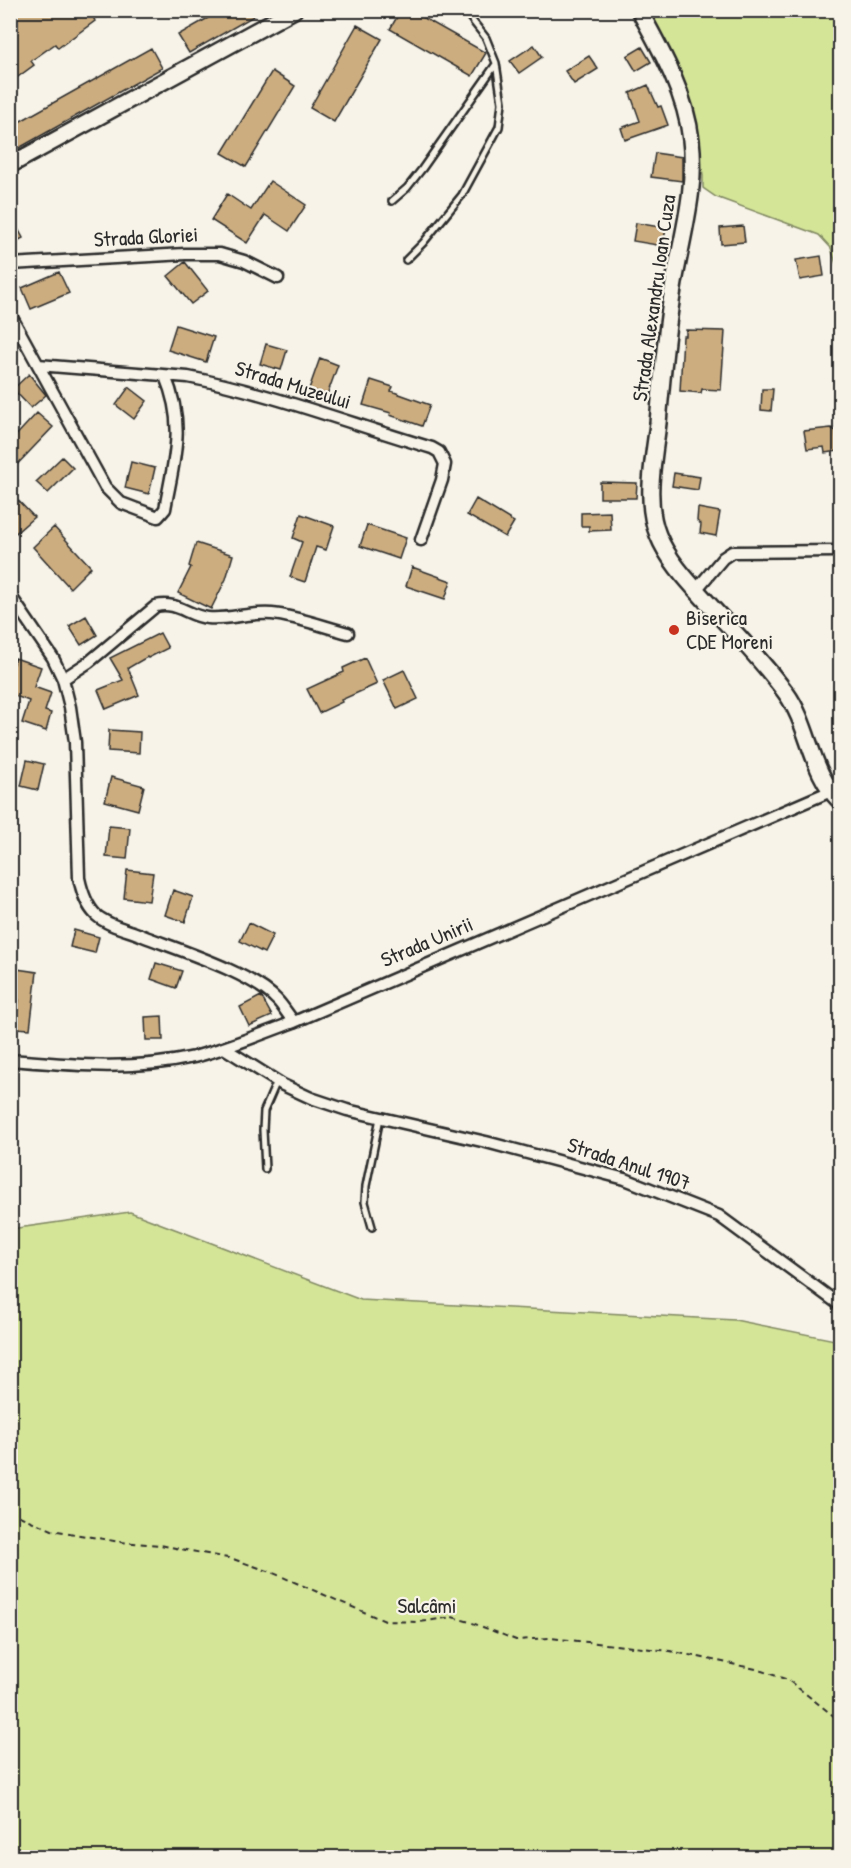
<svg xmlns="http://www.w3.org/2000/svg" width="851" height="1868" font-family="'Patrick Hand',sans-serif">
	<rect width="100%" height="100%" fill="#f7f3e8"/>
	<filter id="ink" filterUnits="userSpaceOnUse"><feTurbulence type="fractalNoise" baseFrequency=".0167" numOctaves="2"/><feDisplacementMap in="SourceGraphic" scale="12" xChannelSelector="R" yChannelSelector="G"/><feConvolveMatrix kernelMatrix="1 2 1 2 8 2 1 2 1" color-interpolation-filters="sRGB"/></filter>
	<g filter="url(#ink)">
		<path fill="#d4e598" stroke="#808862" stroke-width="1.5" d="M 648,11 L 840,11 L 840,276 L 831,248 L 819,235 L 716,197 L 703,188 L 703,175 L 694,109 Z
			M 130,1212 L 361,1300 L 735,1320 L 840,1341 L 840,1857 L 11,1857 L 11,1229 Z"/>
		<path fill="#ccad80" stroke="#2b2b2b" stroke-width="1.5" d="M 16,10 L 105,10 L 94,19 L 95,21 L 58,48 L 55,44 L 31,61 L 34,65 L 15,79 L 10,73 L 10,15 Z
			M 222,10 L 264,10 L 189,53 L 178,35 Z
			M 401,10 L 410,10 L 486,53 L 472,76 L 390,29 Z
			M 357,25 L 382,39 L 334,122 L 310,108 Z
			M 534,45 L 542,57 L 519,73 L 510,61 Z
			M 642,47 L 651,62 L 636,71 L 627,56 Z
			M 151,48 L 162,68 L 10,153 L 10,127 Z
			M 589,56 L 598,69 L 574,84 L 565,71 Z
			M 272,71 L 295,86 L 246,167 L 222,153 Z
			M 648,85 L 658,107 L 661,106 L 668,125 L 625,140 L 621,128 L 640,121 L 630,93 Z
			M 655,153 L 682,157 L 682,181 L 651,177 Z
			M 270,181 L 306,205 L 289,231 L 265,215 L 247,243 L 211,220 L 227,194 L 251,210 Z
			M 10,214 L 23,238 L 10,245 Z
			M 636,223 L 666,228 L 663,246 L 633,241 Z
			M 743,226 L 745,242 L 721,244 L 720,228 Z
			M 821,256 L 824,276 L 800,280 L 796,260 Z
			M 185,262 L 208,291 L 191,304 L 168,276 Z
			M 59,272 L 69,293 L 31,309 L 22,288 Z
			M 176,325 L 214,337 L 206,362 L 168,350 Z
			M 686,330 L 725,331 L 721,390 L 702,389 L 701,393 L 680,391 L 683,336 L 686,336 Z
			M 266,344 L 287,350 L 281,370 L 260,364 Z
			M 320,358 L 338,365 L 327,395 L 309,389 Z
			M 29,374 L 46,395 L 31,408 L 13,389 Z
			M 371,380 L 393,387 L 391,391 L 430,405 L 422,426 L 390,415 L 391,413 L 363,405 Z
			M 129,387 L 147,401 L 134,419 L 116,405 Z
			M 762,389 L 773,389 L 771,411 L 761,410 Z
			M 37,413 L 53,427 L 10,472 L 10,442 Z
			M 831,428 L 836,431 L 838,451 L 825,453 L 824,447 L 807,449 L 804,431 Z
			M 62,457 L 73,468 L 48,493 L 36,482 Z
			M 131,462 L 155,468 L 149,494 L 125,488 Z
			M 674,473 L 700,477 L 698,490 L 672,486 Z
			M 600,482 L 637,483 L 636,498 L 600,498 Z
			M 10,492 L 34,517 L 10,538 Z
			M 476,499 L 514,522 L 505,537 L 467,515 Z
			M 698,508 L 720,512 L 716,536 L 700,533 L 701,524 L 697,521 Z
			M 610,512 L 611,530 L 589,531 L 589,526 L 581,526 L 581,513 Z
			M 301,514 L 334,526 L 326,550 L 316,547 L 305,582 L 290,577 L 302,542 L 293,538 Z
			M 367,525 L 406,538 L 399,559 L 360,546 Z
			M 54,527 L 91,567 L 70,588 L 33,547 Z
			M 196,543 L 233,555 L 226,579 L 211,609 L 178,593 L 191,567 L 189,566 Z
			M 412,567 L 451,581 L 445,599 L 406,586 Z
			M 86,616 L 97,635 L 81,645 L 69,626 Z
			M 160,633 L 168,648 L 148,658 L 147,657 L 128,668 L 139,695 L 106,709 L 98,690 L 123,680 L 110,658 Z
			M 15,658 L 41,667 L 34,687 L 51,693 L 45,711 L 51,713 L 46,731 L 22,723 L 29,701 L 10,694 L 10,672 Z
			M 365,658 L 377,684 L 341,700 L 342,702 L 319,713 L 307,689 L 344,672 L 343,668 Z
			M 404,670 L 418,699 L 397,709 L 383,680 Z
			M 109,730 L 140,732 L 139,753 L 108,751 Z
			M 27,760 L 44,764 L 38,790 L 21,786 Z
			M 111,777 L 144,786 L 138,810 L 105,801 Z
			M 109,826 L 130,828 L 127,859 L 106,857 Z
			M 127,870 L 153,873 L 149,901 L 124,898 Z
			M 173,890 L 193,897 L 185,922 L 165,915 Z
			M 249,923 L 273,935 L 264,953 L 240,941 Z
			M 74,930 L 99,937 L 95,953 L 70,947 Z
			M 156,963 L 182,971 L 176,988 L 151,979 Z
			M 10,968 L 37,972 L 30,1029 L 15,1028 L 19,1000 L 10,999 Z
			M 261,996 L 272,1016 L 249,1026 L 240,1007 Z
			M 162,1016 L 163,1040 L 146,1040 L 145,1017 Z"/>
		<g fill="none" stroke-linecap="round" stroke-linejoin="round">
			<g stroke="#2b2b2b" stroke-width="10">
				<path id="lane" d="M 392,201 L 407,188 L 422,169 L 496,64
					M 406,260 L 423,243 L 462,195 L 499,127 L 502,103 L 496,63 L 486,38 L 464,10
					M 265,1169 L 263,1130 L 264,1111 L 277,1081
					M 372,1227 L 365,1202 L 366,1186 L 380,1118"/>
			</g>
			<g stroke="#2b2b2b" stroke-width="15">
				<path id="street" d="M 10,264 L 185,254 L 220,254 L 244,261 L 278,278
					M 10,314 L 105,487 L 121,503 L 158,517 L 165,509 C 174,459 186,426 165,376
					M 38,365 L 188,377 C 271,393 351,424 432,448 L 439,452 L 445,464 L 442,480 L 421,540
					M 696,590 L 723,558 L 732,552 L 839,551
					M 10,595 L 53,658 L 63,679 L 70,707 L 75,742 L 79,878 C 82,892 86,905 96,915 C 108,926 129,930 143,936 C 179,950 252,973 277,1000 C 283,1006 288,1015 294,1022
					M 63,679 L 89,662 L 156,606 C 178,601 187,616 208,618 C 229,620 250,612 272,614 C 295,616 325,627 348,633
					M 224,1048 L 283,1085 L 311,1098 L 347,1110 L 486,1142 L 625,1179 L 719,1216 L 840,1305
					M 10,1060 C 72,1065 133,1071 194,1057 C 228,1048 261,1034 294,1022 L 831,791"/>
			</g>
			<g stroke="#2b2b2b" stroke-width="20">
				<path id="secondary" d="M 639,10 C 661,50 686,94 691,140 C 697,188 682,236 674,283 C 666,329 662,376 658,423 C 654,458 644,501 658,535 C 668,560 687,580 706,601 C 733,631 762,660 786,693 C 810,726 810,772 840,801
					M 10,165 L 294,10"/>
			</g>
			<path stroke="#2b2b2b" stroke-width="2" stroke-dasharray="6 4.5" stroke-linecap="butt" d="M 10,1510 L 17,1515 L 52,1530 L 120,1542 L 160,1545 L 233,1559 L 271,1572 L 385,1621 L 420,1622 L 452,1617 L 470,1622 L 516,1640 L 550,1638 L 670,1651 L 756,1669 L 788,1680 L 840,1721"/>
			<use href="#lane" stroke="#f7f3e8" stroke-width="5"/>
			<use href="#street" stroke="#f7f3e8" stroke-width="10"/>
			<use href="#secondary" stroke="#f7f3e8" stroke-width="15"/>
		</g>
	</g>
	<circle fill="#c8321e" stroke="#f7f3e8" stroke-width="2" cx="674" cy="630" r="6"/>
	<g text-anchor="middle" stroke-width="4.5" stroke-linejoin="round" paint-order="stroke">
		<g font-size="21" fill="#2b2b2b" stroke="#f7f3e8">
			<text transform="translate(146 237) rotate(-3)" y="7">Strada Gloriei</text>
			<text transform="translate(654 298) rotate(-82)" y="7">Strada Alexandru Ioan Cuza</text>
			<text transform="translate(293 385) rotate(17)" y="7">Strada Muzeului</text>
			<text transform="translate(427 942) rotate(-23)" y="7">Strada Unirii</text>
			<text transform="translate(629 1164) rotate(18)" y="7">Strada Anul 1907</text>
			<text x="427" y="1613">Salcâmi</text>
		</g>
		<g font-size="21" fill="#2b2b2b" stroke="#f7f3e8" text-anchor="start">
			<text x="686" y="625">Biserica<tspan x="686" dy="24">CDE Moreni</tspan></text>
		</g>
	</g>
	<rect width="851" height="1868" fill="none" stroke="#f7f3e8" stroke-width="36"/>
	<rect x="18" y="18" width="815" height="1832" fill="none" stroke="#2b2b2b" stroke-width="2" filter="url(#ink)"/>
</svg>
